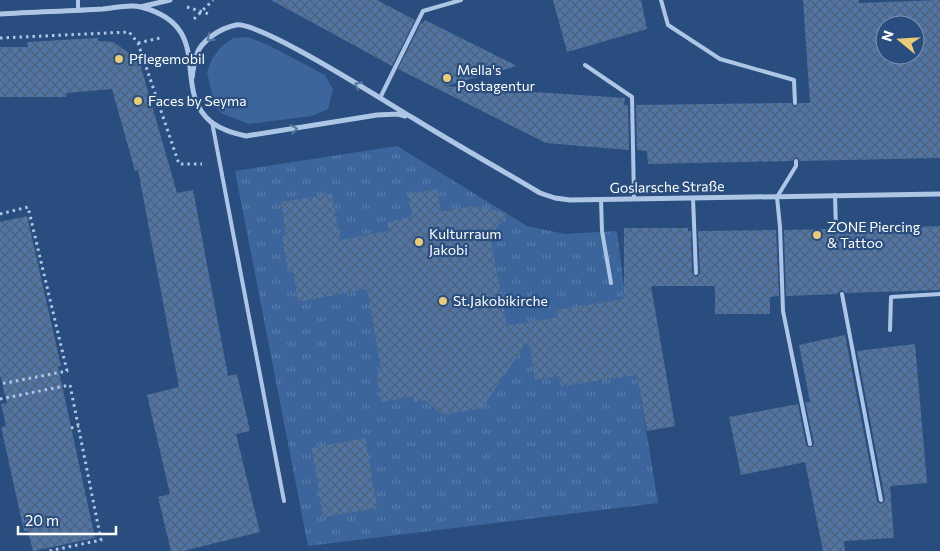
<svg xmlns="http://www.w3.org/2000/svg" width="940" height="551" font-family="Commissioner,sans-serif">
	<defs>
		<pattern id="park-tufts" width="24" height="20" patternUnits="userSpaceOnUse" patternTransform="scale(1.25)"><rect width="24" height="20" fill="#3c669b"/><path d="M3 7l-1-3M5 7V3M7 7l1-3M15 17l-1-3M17 17v-4M19 17l1-3" fill="none" stroke="#597daa"/></pattern>
		<pattern id="building-cross-hatch" width="8" height="8" patternUnits="userSpaceOnUse" patternTransform="scale(1.25)"><rect width="8" height="8" fill="#5176a6"/><path d="M0 0l8 8M0 8l8-8" fill="none" stroke="#4e6179"/></pattern>
	</defs>
	<rect width="100%" height="100%" fill="#284d7e"/>
	<path fill="#3c669b" d="M 248,37 L 268,45 L 325,75 L 333,90 L 328,109 L 312,116 L 249,124 L 221,113 L 214,104 L 207,72 L 212,59 L 220,48 L 233,38 Z"/>
	<path fill="url(#park-tufts)" d="M 397,146 L 527,226 L 565,234 L 617,231 L 627,313 L 658,503 L 308,546 L 235,171 Z"/>
	<path fill="url(#building-cross-hatch)" fill-rule="evenodd" d="M 271,0 L 377,0 L 415,20 L 392,66 Z
		M 553,0 L 641,0 L 647,29 L 567,52 Z
		M 803,0 L 859,0 L 859,3 L 940,0 L 940,158 L 800,161 L 796,157 L 792,161 L 648,164 L 647,151 L 637,150 L 636,105 L 791,103 L 795,107 L 799,103 L 810,103 ZM 885,25 L 915,25 L 915,55 L 885,55 Z
		M 425,20 L 517,66 L 445,86 L 625,98 L 624,105 L 628,105 L 629,150 L 546,143 L 398,69 L 421,23 L 422,24 Z
		M 98,38 L 98,41 L 113,42 L 139,60 L 177,193 L 193,190 L 228,376 L 237,374 L 250,431 L 236,434 L 260,532 L 183,551 L 171,551 L 158,497 L 170,494 L 147,395 L 179,387 L 138,170 L 135,171 L 112,89 L 67,93 L 66,97 L 0,97 L 0,47 L 28,47 L 27,42 Z
		M 437,189 L 441,212 L 473,206 L 507,213 L 490,237 L 507,326 L 558,317 L 557,310 L 624,299 L 624,228 L 688,228 L 688,231 L 691,231 L 692,273 L 696,277 L 698,276 L 700,273 L 698,231 L 776,230 L 779,296 L 770,297 L 770,314 L 715,314 L 715,286 L 651,286 L 675,426 L 647,431 L 637,375 L 561,386 L 559,376 L 535,380 L 529,339 L 482,408 L 443,415 L 425,400 L 414,402 L 413,396 L 381,402 L 377,377 L 381,368 L 367,289 L 298,302 L 293,269 L 288,270 L 282,236 L 286,235 L 281,202 L 332,194 L 340,240 L 389,231 L 387,222 L 412,217 L 408,194 Z
		M 27,216 L 61,366 L 58,367 L 95,538 L 33,551 L 28,531 L 24,531 L 1,427 L 6,426 L 1,404 L 7,403 L 0,375 L 0,222 Z
		M 940,226 L 940,290 L 846,293 L 842,290 L 837,294 L 786,296 L 784,230 L 832,229 L 836,233 L 840,229 Z
		M 845,335 L 877,501 L 880,504 L 884,502 L 885,499 L 857,351 L 915,344 L 927,483 L 890,486 L 894,538 L 844,541 L 845,551 L 823,551 L 805,462 L 741,475 L 729,417 L 798,404 L 806,445 L 808,447 L 812,447 L 814,443 L 805,402 L 810,402 L 799,345 Z
		M 365,438 L 377,508 L 323,517 L 312,448 Z"/>
	<g fill="none" stroke-linecap="round" stroke-linejoin="round">
		<path stroke="#aec6e5" stroke-width="3" stroke-dasharray="2.5 4" stroke-linecap="butt" d="M 187,7 L 209,14
			M 194,19 L 213,0
			M 0,38 L 129,32 L 138,43 L 179,164 L 202,164
			M 138,43 L 160,38
			M 0,214 L 28,207 L 67,371 L 0,384
			M 0,399 L 70,385 L 101,540 L 49,551
			M 71,428 L 79,426"/>
		<path stroke="#aec6e5" stroke-width="4" d="M 78,0 L 78,10
			M 661,0 L 668,25 L 720,59 L 794,80 L 795,103
			M 585,65 L 632,97 L 634,199
			M 380,98 L 423,11 L 461,0
			M 212,122 L 284,501
			M 796,161 L 796,166 L 777,197 L 780,227 L 783,311 L 810,444
			M 835,195 L 836,229
			M 693,198 L 696,273
			M 601,199 L 602,231 L 611,283
			M 842,294 L 881,500
			M 890,330 L 891,297 L 940,294"/>
		<path stroke="#aec6e5" stroke-width="5" d="M 140,7 L 170,0
			M 0,14 C 34,12 69,11 103,9 C 114,8 130,4 141,7 C 217,27 170,88 211,122 C 222,130 233,133 246,136 L 377,115 L 398,114 L 405,116
			M 192,78 C 193,71 194,63 196,56 C 201,40 221,28 236,25 C 260,21 386,102 413,118 C 455,144 498,168 540,193 L 555,198 L 570,200 L 940,194"/>
	</g>
	<defs><path id="oneway-chevron" d="M-2-3.5L2.5 0L-2 3.5" fill="none" stroke-width="1.6" stroke-linecap="round" stroke-linejoin="round" transform="scale(1.25)"/></defs>
	<g stroke="#5777a2">
		<use href="#oneway-chevron" transform="translate(210 38) rotate(141)"/>
		<use href="#oneway-chevron" transform="translate(358 85) rotate(-150)"/>
		<use href="#oneway-chevron" transform="translate(294 129) rotate(-9)"/>
	</g>
	<g fill="#eccb75" stroke="#284d7e" stroke-width="2">
		<circle cx="119" cy="59" r="5"/>
		<circle cx="447" cy="78" r="5"/>
		<circle cx="138" cy="101" r="5"/>
		<circle cx="817" cy="235" r="5"/>
		<circle cx="419" cy="242" r="5"/>
		<circle cx="443" cy="301" r="5"/>
	</g>
	<g text-anchor="middle" stroke-width="4.5" stroke-linejoin="round" paint-order="stroke">
		<g font-size="14" fill="#fff" stroke="#284d7e" text-anchor="start">
			<text x="129" y="64">Pflegemobil</text>
			<text x="457" y="75">Mella's<tspan x="457" dy="16">Postagentur</tspan></text>
			<text x="148" y="106">Faces by Seyma</text>
			<text x="827" y="232">ZONE Piercing<tspan x="827" dy="16">&amp; Tattoo</tspan></text>
			<text x="429" y="239">Kulturraum<tspan x="429" dy="16">Jakobi</tspan></text>
			<text x="453" y="306">St.Jakobikirche</text>
		</g>
		<g font-size="14" fill="#fff" stroke="#284d7e">
			<text transform="translate(667 187) rotate(-1)" y="5">Goslarsche Straße</text>
		</g>
	</g>
	<g transform="translate(900 40) rotate(288)"><circle r="24" fill="#284d7e" stroke="#7e94b2"/>
	<path d="M0-4L9 19L0 12L-9 19Z" fill="#eccb75"/>
	<text y="-8" font-size="14" font-weight="bold" text-anchor="middle" fill="#ffffff">N</text>
	</g>
	<path d="M18 526v8h98v-8" fill="none" stroke="#ffffff" stroke-width="2.5"/>
	<text x="25" y="526" font-size="15" fill="#ffffff" stroke="#284d7e" stroke-width="4" paint-order="stroke">20 m</text>
</svg>
